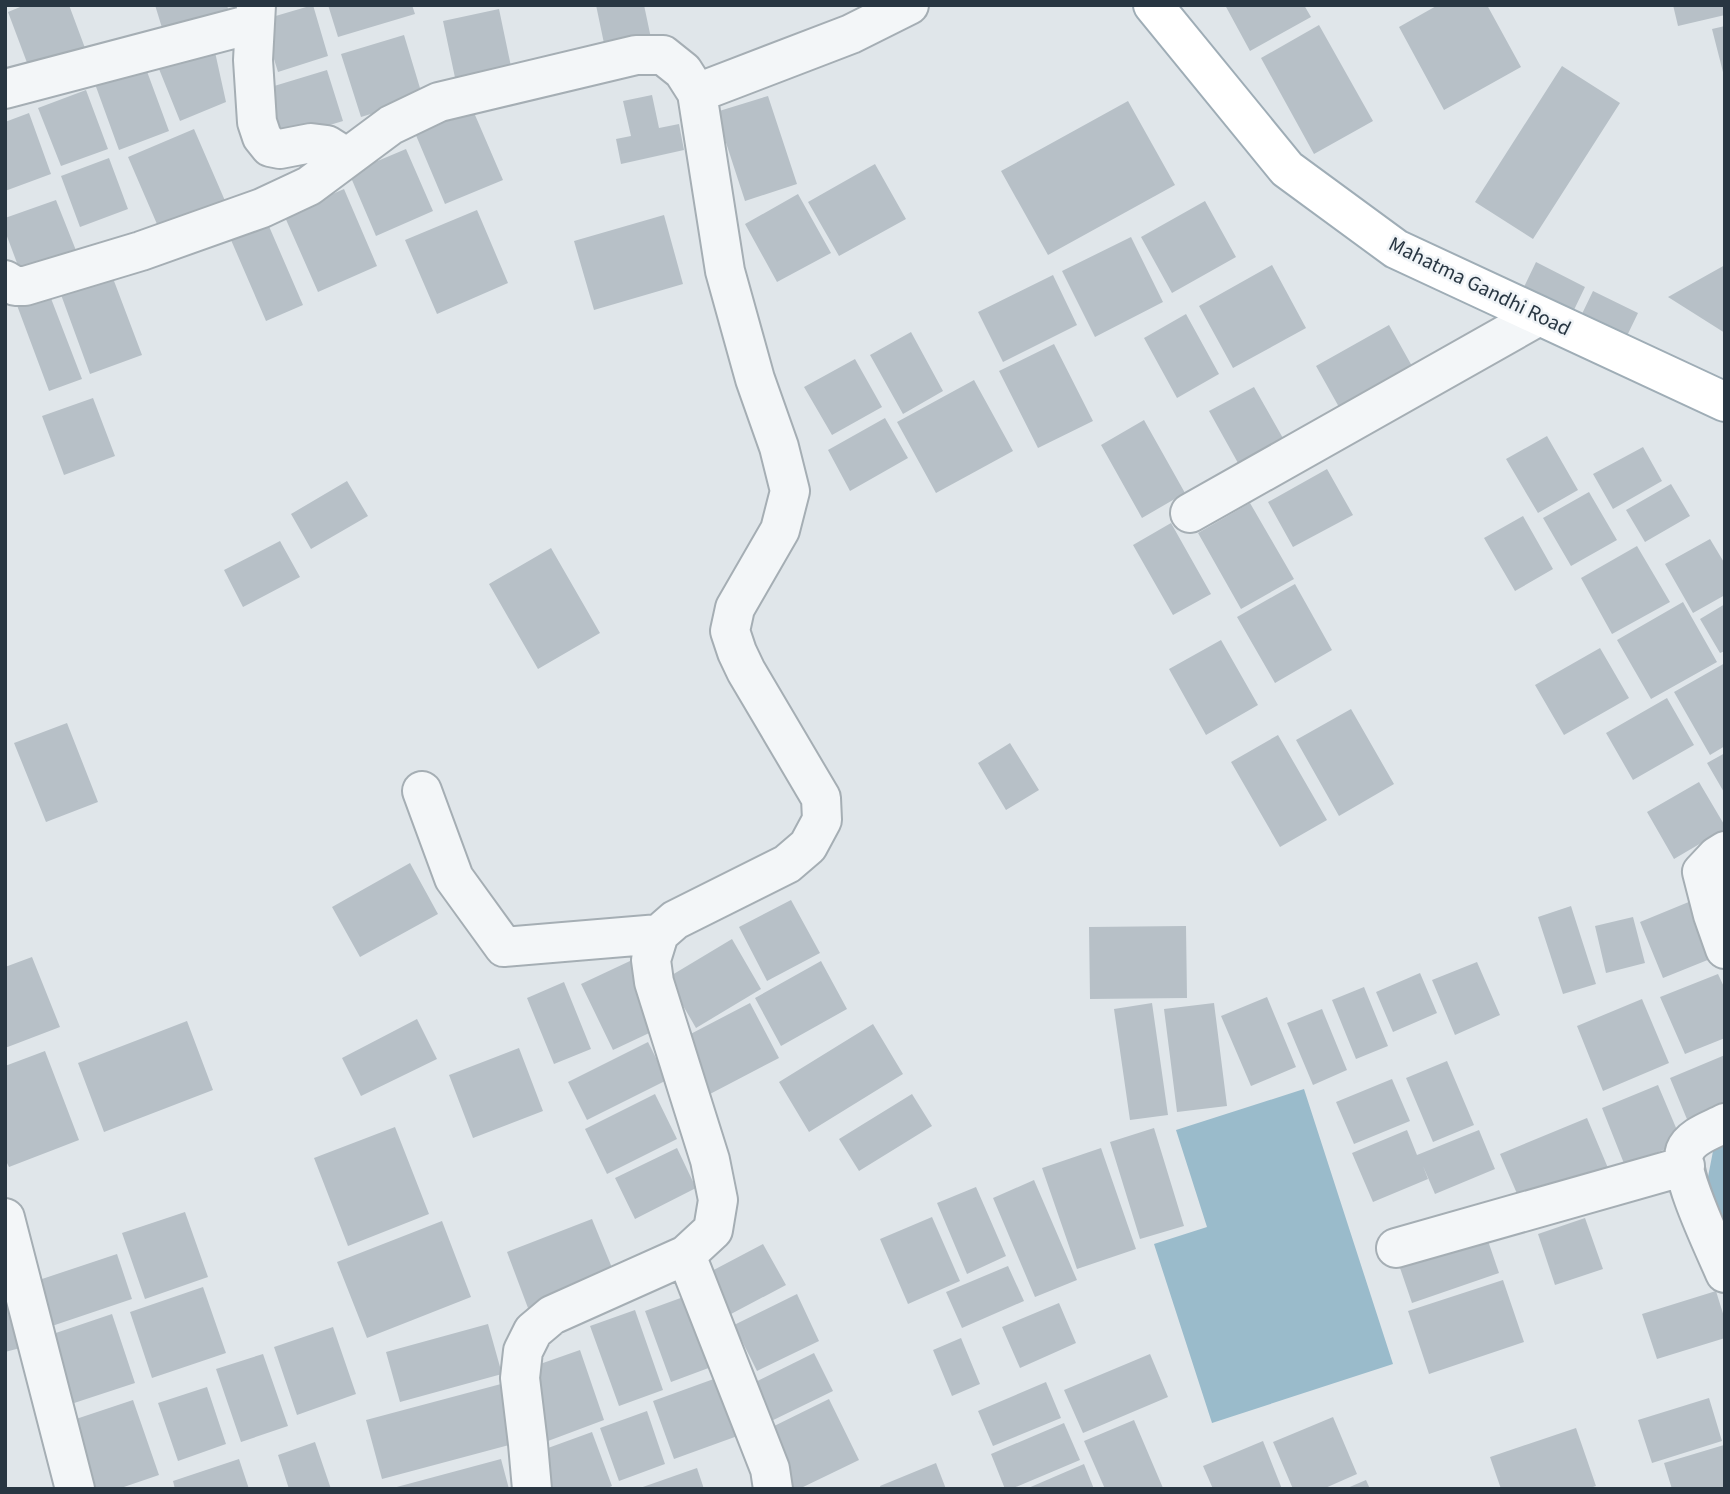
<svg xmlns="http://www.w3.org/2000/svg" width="1730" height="1494" font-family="'Source Sans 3',sans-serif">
	<rect width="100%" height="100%" fill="#e0e6ea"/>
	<path fill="#9abbcb" d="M 1304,1089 L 1393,1364 L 1212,1423 L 1154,1244 L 1207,1227 L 1176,1130 Z
		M 1725,1141 L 1725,1231 L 1707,1182 L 1714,1146 Z"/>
	<path fill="#b7c0c7" d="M 25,5 L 69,5 L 85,48 L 29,68 L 8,12 Z
		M 155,5 L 227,5 L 229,13 L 163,31 Z
		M 313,5 L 328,56 L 278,72 L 262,20 Z
		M 328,5 L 412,5 L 415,14 L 338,37 Z
		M 596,5 L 644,5 L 652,43 L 606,53 Z
		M 1225,5 L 1304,5 L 1311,17 L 1250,51 Z
		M 1438,5 L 1487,5 L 1521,67 L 1444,110 L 1399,27 Z
		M 1673,5 L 1725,5 L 1725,15 L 1678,26 Z
		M 499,9 L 513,76 L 457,87 L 443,21 Z
		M 1319,25 L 1373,121 L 1314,154 L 1261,58 Z
		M 1725,26 L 1725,76 L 1724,76 L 1712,29 Z
		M 404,35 L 423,98 L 361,117 L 341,54 Z
		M 215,52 L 226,102 L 180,121 L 159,69 Z
		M 145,66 L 169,131 L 119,150 L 95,84 Z
		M 1562,66 L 1620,103 L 1533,239 L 1475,202 Z
		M 327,70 L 343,121 L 277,141 L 261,90 Z
		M 86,90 L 108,149 L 61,166 L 38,108 Z
		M 652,95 L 659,128 L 679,124 L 684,150 L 621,164 L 616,139 L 631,136 L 623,101 Z
		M 768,96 L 797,184 L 745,201 L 716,112 Z
		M 1128,101 L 1175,185 L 1048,255 L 1001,171 Z
		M 472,108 L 503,180 L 445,204 L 415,133 Z
		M 29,113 L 51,174 L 5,191 L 5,122 Z
		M 194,129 L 229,210 L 163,238 L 128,157 Z
		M 406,149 L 433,211 L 376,236 L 349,173 Z
		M 109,158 L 128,209 L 80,227 L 61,176 Z
		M 875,164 L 906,219 L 839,256 L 808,202 Z
		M 344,189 L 377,266 L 318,292 L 284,215 Z
		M 798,194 L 831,253 L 777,282 L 745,224 Z
		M 56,200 L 79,258 L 23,279 L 5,231 L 5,218 Z
		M 1205,201 L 1236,257 L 1172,293 L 1141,237 Z
		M 477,210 L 508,283 L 437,314 L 405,240 Z
		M 664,215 L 683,284 L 594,310 L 574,241 Z
		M 268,224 L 303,305 L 266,321 L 231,240 Z
		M 1131,237 L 1163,302 L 1095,337 L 1062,271 Z
		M 1536,262 L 1585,287 L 1572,314 L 1523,289 Z
		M 1272,265 L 1306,328 L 1233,368 L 1199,306 Z
		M 1725,265 L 1725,333 L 1668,297 Z
		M 111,273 L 142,355 L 90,374 L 60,292 Z
		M 1053,275 L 1077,325 L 1003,362 L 978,312 Z
		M 47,288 L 82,379 L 49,391 L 15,300 Z
		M 1593,291 L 1638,313 L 1625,340 L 1580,318 Z
		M 1186,314 L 1219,374 L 1177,398 L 1144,338 Z
		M 1389,325 L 1417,375 L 1344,416 L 1316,366 Z
		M 911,332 L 943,391 L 903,414 L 870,355 Z
		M 1054,344 L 1093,421 L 1038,448 L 999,371 Z
		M 855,359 L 882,407 L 832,435 L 804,387 Z
		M 974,380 L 1013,451 L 936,493 L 897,422 Z
		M 1254,387 L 1288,447 L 1243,472 L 1209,411 Z
		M 93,398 L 115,456 L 64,475 L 42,416 Z
		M 885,418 L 908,458 L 850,491 L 828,450 Z
		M 1144,420 L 1185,493 L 1142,518 L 1101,445 Z
		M 1547,436 L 1578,490 L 1538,513 L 1506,459 Z
		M 1643,447 L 1662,481 L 1613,509 L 1593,474 Z
		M 1327,469 L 1353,515 L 1293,547 L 1268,502 Z
		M 347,481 L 368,516 L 311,549 L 291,514 Z
		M 1671,484 L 1690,516 L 1645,542 L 1626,510 Z
		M 1589,492 L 1617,540 L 1571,566 L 1543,518 Z
		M 1250,503 L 1294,579 L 1241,609 L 1198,533 Z
		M 1523,516 L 1553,569 L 1515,591 L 1484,538 Z
		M 1171,523 L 1211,594 L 1173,615 L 1133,545 Z
		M 1710,539 L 1725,564 L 1725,595 L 1693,613 L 1665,564 Z
		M 280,541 L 300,577 L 243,607 L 224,570 Z
		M 1637,546 L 1670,602 L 1612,634 L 1581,578 Z
		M 551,548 L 600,633 L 538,669 L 489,584 Z
		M 1295,584 L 1332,650 L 1275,683 L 1237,617 Z
		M 1683,602 L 1717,662 L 1651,699 L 1617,640 Z
		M 1725,604 L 1725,651 L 1720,653 L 1700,619 Z
		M 1221,640 L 1258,705 L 1206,735 L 1169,669 Z
		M 1600,648 L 1629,698 L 1564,735 L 1535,685 Z
		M 1725,663 L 1725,746 L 1710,755 L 1674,692 Z
		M 1667,698 L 1694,745 L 1633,780 L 1606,733 Z
		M 1351,709 L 1394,784 L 1339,816 L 1296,740 Z
		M 67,723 L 98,802 L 46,822 L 14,743 Z
		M 1278,735 L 1327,820 L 1280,847 L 1231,762 Z
		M 1010,743 L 1039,790 L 1006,810 L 978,763 Z
		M 1725,753 L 1725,794 L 1707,763 Z
		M 1699,782 L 1725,826 L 1725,829 L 1674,859 L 1647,812 Z
		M 410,863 L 438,914 L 360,957 L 332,907 Z
		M 1696,899 L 1720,955 L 1663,978 L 1640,922 Z
		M 791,900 L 820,953 L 767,981 L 739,927 Z
		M 1571,906 L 1596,984 L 1563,994 L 1538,917 Z
		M 1633,917 L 1645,963 L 1606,973 L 1595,926 Z
		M 1186,926 L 1187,998 L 1090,999 L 1089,927 Z
		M 732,939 L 761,989 L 696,1028 L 667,978 Z
		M 32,957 L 60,1027 L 5,1048 L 5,967 Z
		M 630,961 L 662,1027 L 613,1050 L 581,984 Z
		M 821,961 L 847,1009 L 781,1046 L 755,998 Z
		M 1477,962 L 1500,1015 L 1455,1035 L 1432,980 Z
		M 1420,973 L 1437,1013 L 1393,1032 L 1376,992 Z
		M 1718,974 L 1725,989 L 1725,1038 L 1685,1054 L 1660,997 Z
		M 564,982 L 591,1049 L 554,1064 L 527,998 Z
		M 1364,987 L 1388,1046 L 1356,1059 L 1332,1000 Z
		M 1267,997 L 1296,1067 L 1251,1086 L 1221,1016 Z
		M 1642,999 L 1669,1063 L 1603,1091 L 1577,1026 Z
		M 750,1003 L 779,1058 L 710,1094 L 681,1039 Z
		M 1152,1003 L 1168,1115 L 1130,1120 L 1114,1009 Z
		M 1214,1003 L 1227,1106 L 1177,1112 L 1164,1009 Z
		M 1322,1009 L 1347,1070 L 1313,1085 L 1287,1023 Z
		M 417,1019 L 437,1059 L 361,1096 L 342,1058 Z
		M 187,1021 L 213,1090 L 104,1132 L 78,1063 Z
		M 873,1024 L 903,1074 L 809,1132 L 779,1082 Z
		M 648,1042 L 667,1080 L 587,1120 L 568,1082 Z
		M 519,1048 L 543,1111 L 473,1138 L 449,1075 Z
		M 45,1051 L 79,1140 L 9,1167 L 5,1159 L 5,1066 Z
		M 1725,1055 L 1725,1115 L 1691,1129 L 1670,1078 Z
		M 1447,1061 L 1474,1125 L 1433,1142 L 1406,1078 Z
		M 1392,1079 L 1410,1121 L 1354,1144 L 1336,1102 Z
		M 1658,1085 L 1682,1142 L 1625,1166 L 1602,1108 Z
		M 655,1094 L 677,1139 L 607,1174 L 585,1129 Z
		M 912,1094 L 932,1126 L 859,1171 L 839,1139 Z
		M 1587,1118 L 1608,1168 L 1521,1203 L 1500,1154 Z
		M 395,1127 L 429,1214 L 348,1246 L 314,1158 Z
		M 1154,1128 L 1184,1226 L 1140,1239 L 1110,1142 Z
		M 1407,1130 L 1417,1155 L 1479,1130 L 1495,1169 L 1435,1194 L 1423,1166 L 1428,1179 L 1373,1202 L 1352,1153 Z
		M 677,1148 L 696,1188 L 635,1219 L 615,1178 Z
		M 1101,1148 L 1136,1249 L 1077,1269 L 1042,1168 Z
		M 1034,1180 L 1077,1280 L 1035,1297 L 993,1198 Z
		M 976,1187 L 1006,1256 L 967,1274 L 937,1203 Z
		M 185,1212 L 208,1277 L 145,1299 L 122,1233 Z
		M 932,1217 L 960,1281 L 908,1304 L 880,1239 Z
		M 1585,1218 L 1603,1269 L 1555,1285 L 1538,1234 Z
		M 592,1219 L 615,1275 L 528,1308 L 507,1252 Z
		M 442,1221 L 471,1297 L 367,1338 L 337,1262 Z
		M 1486,1235 L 1499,1273 L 1412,1303 L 1399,1265 Z
		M 763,1244 L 786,1285 L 731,1314 L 708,1273 Z
		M 117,1254 L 132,1299 L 49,1327 L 33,1282 Z
		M 1008,1266 L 1024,1301 L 962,1328 L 946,1292 Z
		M 1503,1280 L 1524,1342 L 1429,1374 L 1408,1311 Z
		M 5,1284 L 28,1346 L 5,1352 Z
		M 203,1287 L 226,1353 L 152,1378 L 130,1312 Z
		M 1716,1291 L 1725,1320 L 1725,1338 L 1657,1359 L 1642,1314 Z
		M 697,1292 L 722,1363 L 671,1382 L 645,1311 Z
		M 797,1294 L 819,1341 L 757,1371 L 734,1325 Z
		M 1059,1303 L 1076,1343 L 1020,1368 L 1002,1327 Z
		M 635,1310 L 663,1390 L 619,1406 L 590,1326 Z
		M 112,1314 L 135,1383 L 65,1406 L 41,1338 Z
		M 488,1324 L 502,1374 L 400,1402 L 386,1352 Z
		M 333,1327 L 356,1394 L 297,1415 L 274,1347 Z
		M 961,1338 L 980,1384 L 952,1396 L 933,1350 Z
		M 580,1350 L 604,1420 L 548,1441 L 523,1370 Z
		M 814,1353 L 833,1391 L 761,1426 L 743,1388 Z
		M 263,1354 L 288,1426 L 241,1442 L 216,1369 Z
		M 1150,1354 L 1168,1397 L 1083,1433 L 1064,1390 Z
		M 722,1376 L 743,1434 L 674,1459 L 653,1401 Z
		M 1046,1382 L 1061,1418 L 993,1446 L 978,1411 Z
		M 501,1384 L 517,1443 L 382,1479 L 366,1420 Z
		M 207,1387 L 226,1444 L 178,1461 L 158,1403 Z
		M 1709,1398 L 1722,1441 L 1652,1463 L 1638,1420 Z
		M 829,1399 L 859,1460 L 799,1489 L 789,1489 L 762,1432 Z
		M 133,1400 L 159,1475 L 118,1489 L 90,1489 L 67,1422 Z
		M 647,1411 L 665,1464 L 619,1481 L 600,1428 Z
		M 1333,1417 L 1357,1474 L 1323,1489 L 1293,1489 L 1273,1442 Z
		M 1134,1420 L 1163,1488 L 1105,1489 L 1084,1441 Z
		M 1064,1423 L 1080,1460 L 1011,1489 L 1005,1489 L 991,1454 Z
		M 1576,1428 L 1596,1486 L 1587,1489 L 1501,1489 L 1490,1457 Z
		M 592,1432 L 612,1486 L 605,1489 L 551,1489 L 537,1452 Z
		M 1263,1441 L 1282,1489 L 1213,1489 L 1203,1466 Z
		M 315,1442 L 331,1489 L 289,1489 L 278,1455 Z
		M 1724,1445 L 1725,1489 L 1672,1489 L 1664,1463 Z
		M 239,1459 L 249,1489 L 175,1489 L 173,1481 Z
		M 501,1459 L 509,1489 L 393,1489 L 393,1488 Z
		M 936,1463 L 946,1489 L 881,1489 L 880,1486 Z
		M 1084,1464 L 1094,1489 L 1026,1489 Z
		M 697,1468 L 704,1489 L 640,1489 L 640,1488 Z
		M 1366,1480 L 1370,1489 L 1345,1489 Z"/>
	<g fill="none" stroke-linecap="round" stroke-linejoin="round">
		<g stroke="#a5aeb4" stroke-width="42">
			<path id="minor" d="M 256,5 L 253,60 L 257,122 L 262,137 L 270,147 L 280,149 L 311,143 L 327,145 L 346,157
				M 5,89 L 255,23
				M 5,280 L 15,286 L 25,286 L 141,251 L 262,208 L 309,186 L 391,125 L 439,102 L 636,55 L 663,55 L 683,71 L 697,93
				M 1190,513 L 1539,316
				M 422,791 L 454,878 L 504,947 L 659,934
				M 1725,851 L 1717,856 L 1702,872 L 1713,915 L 1725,949
				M 1725,1123 C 1712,1130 1691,1136 1685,1151 C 1677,1172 1715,1249 1725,1273
				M 5,1218 L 75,1489
				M 1396,1248 L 1685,1166
				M 686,1255 L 770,1469 L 773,1489
				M 532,1489 L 528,1444 L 520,1378 L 523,1351 L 533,1331 L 552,1315 L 686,1255 L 713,1230 L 718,1200 L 710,1160 L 654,982 L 651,960 L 659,934 L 675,920 L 787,864 L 808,846 L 822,820 L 821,798 L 746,671 L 737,652 L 730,631 L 735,608 L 780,530 L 790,491 L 779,447 L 755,379 L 725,271 L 697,93 L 851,34 L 909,5"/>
		</g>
		<g stroke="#9fadb6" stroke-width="42">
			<path id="major" d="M 1153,5 L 1287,169 L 1396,249 L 1725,402"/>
		</g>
		<use href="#minor" stroke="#f3f6f8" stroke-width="38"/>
		<use href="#major" stroke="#fff" stroke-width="38"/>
	</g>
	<g text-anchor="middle" stroke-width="5" stroke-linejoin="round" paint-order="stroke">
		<g font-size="21" fill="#283642" stroke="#f0f4f7">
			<text transform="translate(1480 286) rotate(26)" y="7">Mahatma Gandhi Road</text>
		</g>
	</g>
	<rect width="1730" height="1494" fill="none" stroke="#283642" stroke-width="14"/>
</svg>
